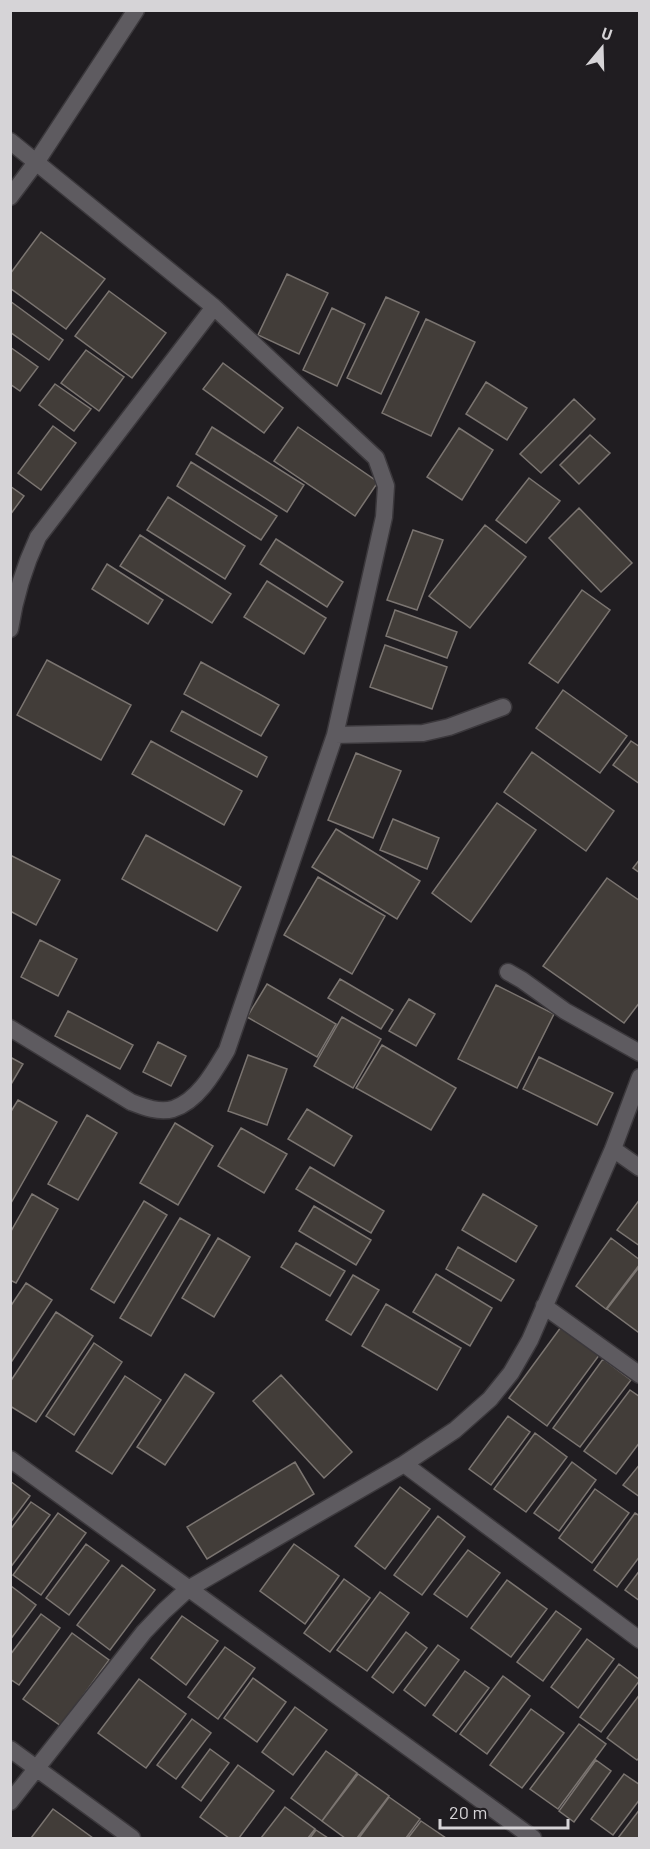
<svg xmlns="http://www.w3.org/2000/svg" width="650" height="1849" font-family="Barlow,sans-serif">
	<rect width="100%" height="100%" fill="#201d21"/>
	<path fill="#423d39" stroke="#7b7571" stroke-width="1.5" d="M 41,232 L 105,279 L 66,329 L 10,288 L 10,274 Z
		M 287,274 L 328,293 L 299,354 L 258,335 Z
		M 109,291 L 166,333 L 132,378 L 75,336 Z
		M 386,297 L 419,312 L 381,394 L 347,378 Z
		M 10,301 L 63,340 L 49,360 L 10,332 Z
		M 332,308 L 365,324 L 337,386 L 303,370 Z
		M 426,319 L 475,342 L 431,436 L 382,413 Z
		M 10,347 L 38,367 L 20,391 L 10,384 Z
		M 86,350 L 124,377 L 99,411 L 61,383 Z
		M 223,363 L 283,408 L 264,433 L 203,389 Z
		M 486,382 L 527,408 L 507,440 L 466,414 Z
		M 55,384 L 91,409 L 74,431 L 39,405 Z
		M 574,399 L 595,419 L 541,473 L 520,454 Z
		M 53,426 L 76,443 L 41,490 L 18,473 Z
		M 212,427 L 304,485 L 287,512 L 196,454 Z
		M 298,427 L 378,482 L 355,516 L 274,461 Z
		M 459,428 L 493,450 L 462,500 L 427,477 Z
		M 590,435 L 610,453 L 579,484 L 560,465 Z
		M 191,462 L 277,516 L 261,540 L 177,486 Z
		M 529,478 L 560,501 L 526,543 L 496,520 Z
		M 10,486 L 24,496 L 10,515 Z
		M 168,497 L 245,546 L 225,579 L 147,530 Z
		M 579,508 L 632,563 L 601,592 L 549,538 Z
		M 485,525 L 526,557 L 470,628 L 429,596 Z
		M 413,530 L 443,540 L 417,610 L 387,600 Z
		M 140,535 L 231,594 L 212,623 L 120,566 Z
		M 276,539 L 343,582 L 327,607 L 260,564 Z
		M 107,564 L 163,600 L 148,624 L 92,589 Z
		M 267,581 L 326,618 L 304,654 L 244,617 Z
		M 582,590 L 610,610 L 558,683 L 529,663 Z
		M 395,610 L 457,632 L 447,658 L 386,636 Z
		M 385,645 L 447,667 L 432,709 L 370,687 Z
		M 47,660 L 131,705 L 101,760 L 17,715 Z
		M 201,662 L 279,705 L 261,736 L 184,694 Z
		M 563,690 L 627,736 L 600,773 L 536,728 Z
		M 182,711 L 267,757 L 257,777 L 171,731 Z
		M 151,741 L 242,791 L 224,825 L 132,774 Z
		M 631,741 L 640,747 L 640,784 L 613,765 Z
		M 532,752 L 614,811 L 586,851 L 504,792 Z
		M 356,753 L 401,771 L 373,838 L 328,820 Z
		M 497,803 L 536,830 L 471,922 L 432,893 Z
		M 393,819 L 439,838 L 427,869 L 380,850 Z
		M 336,829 L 420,881 L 397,919 L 312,867 Z
		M 146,835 L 241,887 L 217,931 L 122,879 Z
		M 10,855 L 60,880 L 36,925 L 10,911 Z
		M 640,859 L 640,873 L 633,868 Z
		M 318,877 L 385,916 L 352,974 L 284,935 Z
		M 607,878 L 640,901 L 640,1002 L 624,1023 L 543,966 Z
		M 40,940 L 77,959 L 58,996 L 21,977 Z
		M 340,979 L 393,1010 L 381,1029 L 328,998 Z
		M 267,984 L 336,1024 L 317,1057 L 247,1017 Z
		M 496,985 L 554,1014 L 517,1088 L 458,1059 Z
		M 409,999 L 435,1014 L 416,1046 L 389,1031 Z
		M 68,1011 L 133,1045 L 120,1069 L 55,1036 Z
		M 342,1017 L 381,1039 L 353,1088 L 314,1066 Z
		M 158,1042 L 186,1056 L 171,1086 L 143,1072 Z
		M 382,1045 L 456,1088 L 431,1130 L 356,1088 Z
		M 248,1055 L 287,1069 L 267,1125 L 228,1111 Z
		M 10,1057 L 23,1064 L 10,1086 Z
		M 539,1057 L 613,1093 L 597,1125 L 523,1089 Z
		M 18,1100 L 57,1122 L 11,1203 L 10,1113 Z
		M 307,1109 L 352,1136 L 334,1166 L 288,1139 Z
		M 87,1115 L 117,1133 L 78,1200 L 48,1184 Z
		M 175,1123 L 213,1146 L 178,1205 L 140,1183 Z
		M 241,1128 L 287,1154 L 264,1193 L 218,1166 Z
		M 310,1167 L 384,1211 L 371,1233 L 296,1189 Z
		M 32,1194 L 58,1209 L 16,1283 L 10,1280 L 10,1233 Z
		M 483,1194 L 537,1226 L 516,1262 L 462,1230 Z
		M 640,1199 L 640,1246 L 617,1230 Z
		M 144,1201 L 167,1215 L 114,1303 L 91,1289 Z
		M 314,1206 L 371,1240 L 356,1265 L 299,1231 Z
		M 180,1218 L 210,1235 L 151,1336 L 120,1318 Z
		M 218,1238 L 250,1257 L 214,1317 L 182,1298 Z
		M 611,1238 L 640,1260 L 640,1264 L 606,1309 L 576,1286 Z
		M 296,1243 L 345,1271 L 330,1296 L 281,1267 Z
		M 458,1247 L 514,1280 L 501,1301 L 446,1269 Z
		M 640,1266 L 640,1330 L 638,1332 L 607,1309 Z
		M 436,1274 L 492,1308 L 470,1346 L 413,1312 Z
		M 353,1275 L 379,1290 L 351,1335 L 326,1320 Z
		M 26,1283 L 52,1300 L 10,1364 L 10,1307 Z
		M 386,1304 L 461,1348 L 437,1390 L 362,1346 Z
		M 56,1312 L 93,1336 L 36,1422 L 10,1406 L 10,1382 Z
		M 561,1327 L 600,1354 L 547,1426 L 509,1398 Z
		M 94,1343 L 122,1362 L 74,1435 L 46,1416 Z
		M 603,1359 L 631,1380 L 580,1447 L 553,1428 Z
		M 185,1374 L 214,1393 L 165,1465 L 137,1447 Z
		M 281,1375 L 352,1452 L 324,1478 L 253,1401 Z
		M 125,1376 L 161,1400 L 112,1474 L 76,1451 Z
		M 630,1390 L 640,1397 L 640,1442 L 616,1474 L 584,1451 Z
		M 508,1416 L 530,1432 L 491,1485 L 469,1469 Z
		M 535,1433 L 567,1457 L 526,1512 L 494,1489 Z
		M 295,1462 L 314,1494 L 207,1559 L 187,1527 Z
		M 572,1462 L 596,1480 L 559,1531 L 534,1513 Z
		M 640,1464 L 640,1497 L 623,1485 Z
		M 10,1481 L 30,1496 L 10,1523 Z
		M 400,1487 L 430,1509 L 385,1569 L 355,1546 Z
		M 595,1489 L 629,1513 L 592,1563 L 559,1538 Z
		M 31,1502 L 50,1515 L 10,1568 L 10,1530 Z
		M 58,1513 L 86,1533 L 41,1595 L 13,1575 Z
		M 635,1513 L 640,1516 L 640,1556 L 617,1587 L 594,1570 Z
		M 438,1516 L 465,1537 L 422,1595 L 394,1575 Z
		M 86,1544 L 109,1561 L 69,1615 L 46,1598 Z
		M 294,1544 L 339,1576 L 305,1624 L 260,1591 Z
		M 468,1550 L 500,1573 L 467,1617 L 434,1594 Z
		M 122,1565 L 155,1590 L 110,1650 L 77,1625 Z
		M 640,1570 L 640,1601 L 625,1590 Z
		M 344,1579 L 370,1598 L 330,1652 L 304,1633 Z
		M 507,1580 L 547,1609 L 511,1657 L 471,1628 Z
		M 11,1586 L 36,1605 L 10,1640 L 10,1587 Z
		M 380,1592 L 409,1613 L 367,1671 L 337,1650 Z
		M 556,1611 L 581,1629 L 543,1681 L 517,1662 Z
		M 41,1614 L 60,1628 L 19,1685 L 10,1679 L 10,1655 Z
		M 182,1616 L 218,1641 L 186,1685 L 151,1658 Z
		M 406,1632 L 427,1648 L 393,1693 L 372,1677 Z
		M 72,1633 L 109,1660 L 61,1726 L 23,1699 Z
		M 587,1639 L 614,1659 L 578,1708 L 551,1687 Z
		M 438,1645 L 459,1660 L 425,1706 L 404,1690 Z
		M 225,1647 L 255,1668 L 218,1719 L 188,1697 Z
		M 619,1664 L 640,1680 L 601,1732 L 580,1717 Z
		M 465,1671 L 489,1688 L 456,1732 L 433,1715 Z
		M 503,1676 L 530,1696 L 487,1754 L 460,1734 Z
		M 253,1678 L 286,1702 L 257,1742 L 224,1718 Z
		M 139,1679 L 186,1714 L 146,1768 L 98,1733 Z
		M 640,1694 L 640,1757 L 637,1760 L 607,1738 Z
		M 295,1707 L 327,1730 L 293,1775 L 262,1752 Z
		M 531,1709 L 564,1733 L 522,1788 L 490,1765 Z
		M 192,1719 L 211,1733 L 176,1779 L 157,1765 Z
		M 579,1724 L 606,1744 L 558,1809 L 530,1789 Z
		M 210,1749 L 229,1763 L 201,1801 L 182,1787 Z
		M 326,1751 L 357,1773 L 322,1821 L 291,1798 Z
		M 596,1760 L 611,1771 L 574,1822 L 559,1811 Z
		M 238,1765 L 274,1791 L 239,1838 L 229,1838 L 200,1817 Z
		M 358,1774 L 389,1796 L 357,1838 L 345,1838 L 322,1821 Z
		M 624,1774 L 640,1785 L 640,1799 L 613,1835 L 591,1819 Z
		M 389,1797 L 420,1819 L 406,1838 L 359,1838 Z
		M 285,1807 L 315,1829 L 308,1838 L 261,1838 Z
		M 53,1809 L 93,1838 L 31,1838 Z
		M 640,1809 L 640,1838 L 618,1838 Z
		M 421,1821 L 446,1838 L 408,1838 Z
		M 316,1830 L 328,1838 L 310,1838 Z"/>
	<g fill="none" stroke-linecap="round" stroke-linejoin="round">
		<g stroke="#3b383c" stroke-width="19">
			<path id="minor" d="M 10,141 L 214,307 L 376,458 L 386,486 L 384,517 L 335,735 L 227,1050 C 214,1072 198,1101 173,1109 C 159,1113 144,1107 131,1102 L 10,1028
				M 10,197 L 37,161 L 136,10
				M 10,629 C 15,596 24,567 38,537 L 214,307
				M 335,735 L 423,733 L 449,727 L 503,707
				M 508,972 L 522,980 L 565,1011 L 640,1053
				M 613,1149 L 640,1168
				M 544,1306 L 640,1375
				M 10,1459 L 533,1838
				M 404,1464 L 640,1640
				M 10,1749 L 132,1838
				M 10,1802 L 144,1632 L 164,1611 L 188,1589 L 404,1464 L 455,1430 L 490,1399 L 511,1373 L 530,1340 L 613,1149 L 640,1077"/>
		</g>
		<use href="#minor" stroke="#5e5b60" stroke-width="16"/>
	</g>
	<rect width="650" height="1849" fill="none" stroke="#d6d4d7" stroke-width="24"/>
	<g transform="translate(602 48) rotate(19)" stroke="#201d21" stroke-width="4.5" paint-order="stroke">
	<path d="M0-4.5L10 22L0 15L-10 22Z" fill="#d6d4d7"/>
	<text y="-9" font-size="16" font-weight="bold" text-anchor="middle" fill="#d6d4d7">U</text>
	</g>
	<path d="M440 1819v9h128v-9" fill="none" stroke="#d6d4d7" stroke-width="3"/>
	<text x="449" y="1819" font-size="18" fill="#d6d4d7" stroke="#201d21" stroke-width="4.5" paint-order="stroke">20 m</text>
</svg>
